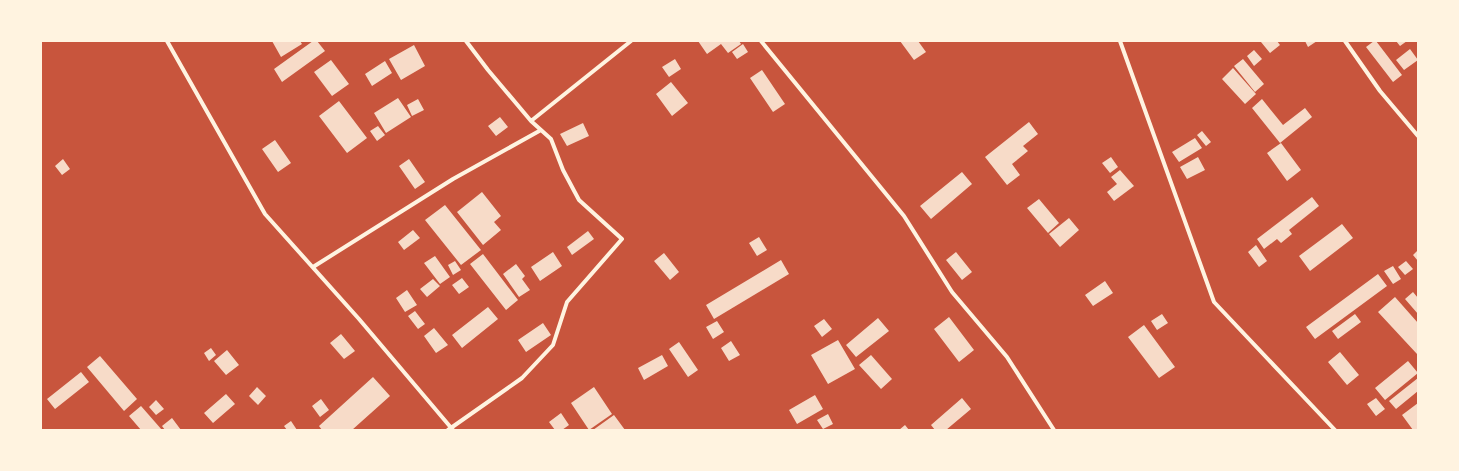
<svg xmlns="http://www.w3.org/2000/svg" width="1459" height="471" font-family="Helvetica,sans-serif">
	<rect width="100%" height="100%" fill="#c8553d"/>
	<path fill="#f7dbc8" d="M 272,41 L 300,41 L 302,44 L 281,57 Z
		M 313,41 L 317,41 L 325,51 L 282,82 L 274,69 Z
		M 698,41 L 739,41 L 741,44 L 728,53 L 721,44 L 707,54 Z
		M 900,41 L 918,41 L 926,52 L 914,60 Z
		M 1262,41 L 1277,41 L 1280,45 L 1270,53 L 1261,42 Z
		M 1305,41 L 1317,41 L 1308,47 Z
		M 1374,41 L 1376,41 L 1402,75 L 1393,82 L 1366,47 Z
		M 1396,41 L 1407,41 L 1400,46 Z
		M 743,44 L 748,52 L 737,59 L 732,52 Z
		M 414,45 L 425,66 L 401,80 L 389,59 Z
		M 1410,49 L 1418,60 L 1404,70 L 1396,60 Z
		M 1254,50 L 1262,59 L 1254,66 L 1247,56 Z
		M 675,59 L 681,69 L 669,77 L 662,67 Z
		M 1243,59 L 1264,84 L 1255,92 L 1234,66 Z
		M 331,60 L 349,84 L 332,96 L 314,72 Z
		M 385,61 L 392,73 L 372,86 L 365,74 Z
		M 1233,68 L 1256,94 L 1245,104 L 1222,79 Z
		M 762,70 L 785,104 L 773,112 L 750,78 Z
		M 671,82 L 688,103 L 672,116 L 656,94 Z
		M 398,98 L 411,117 L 386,133 L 374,113 Z
		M 418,99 L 424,110 L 412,116 L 407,105 Z
		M 1262,99 L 1283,125 L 1305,108 L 1312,117 L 1280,143 L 1252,108 Z
		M 339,101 L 367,138 L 347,153 L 319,116 Z
		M 500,117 L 508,127 L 496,136 L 488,126 Z
		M 1029,122 L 1038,134 L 1023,146 L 1028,151 L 1012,164 L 1020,175 L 1007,185 L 985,157 Z
		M 583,123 L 589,136 L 567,146 L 560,134 Z
		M 378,126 L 385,135 L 377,141 L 370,131 Z
		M 1202,131 L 1211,142 L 1206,146 L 1197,135 Z
		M 1195,138 L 1202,148 L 1179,162 L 1172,152 Z
		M 275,140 L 291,163 L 278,172 L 262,149 Z
		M 1281,143 L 1301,170 L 1287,181 L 1267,153 Z
		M 1111,157 L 1118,167 L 1110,173 L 1102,163 Z
		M 1198,157 L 1205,170 L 1187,179 L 1180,167 Z
		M 63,159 L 70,169 L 62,175 L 55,166 Z
		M 409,159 L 425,182 L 415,189 L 399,166 Z
		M 1120,170 L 1134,186 L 1114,201 L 1107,192 L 1117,184 L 1111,177 Z
		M 962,172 L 972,184 L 931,219 L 920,206 Z
		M 482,192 L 501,216 L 494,222 L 501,230 L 483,245 L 457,212 Z
		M 1312,197 L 1319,206 L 1289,230 L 1292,234 L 1281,243 L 1277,239 L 1264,249 L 1257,239 Z
		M 1039,199 L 1059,223 L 1048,233 L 1027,208 Z
		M 445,205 L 481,250 L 461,265 L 425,220 Z
		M 1069,218 L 1079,230 L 1060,247 L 1049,234 Z
		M 1342,224 L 1353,238 L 1310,271 L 1299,256 Z
		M 413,230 L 420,238 L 404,250 L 398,242 Z
		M 588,231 L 594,239 L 572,255 L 567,247 Z
		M 759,237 L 767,250 L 757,256 L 749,243 Z
		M 1256,245 L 1267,261 L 1259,267 L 1248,252 Z
		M 1418,250 L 1418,261 L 1413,255 Z
		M 553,252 L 562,266 L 540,281 L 531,267 Z
		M 956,252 L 972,272 L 962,280 L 946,260 Z
		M 664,253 L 679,272 L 670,280 L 654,261 Z
		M 483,254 L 518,300 L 506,310 L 470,264 Z
		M 435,256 L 450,277 L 440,284 L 424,263 Z
		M 781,260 L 789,274 L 714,319 L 706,305 Z
		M 455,261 L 461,270 L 453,275 L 448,265 Z
		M 1406,261 L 1413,269 L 1405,275 L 1398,267 Z
		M 516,264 L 525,276 L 522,279 L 530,290 L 519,297 L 503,274 Z
		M 1393,266 L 1401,279 L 1393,284 L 1384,271 Z
		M 1378,274 L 1387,286 L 1315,339 L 1306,327 Z
		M 462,278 L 469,287 L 459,294 L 452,285 Z
		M 433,279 L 440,286 L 427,297 L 420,289 Z
		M 1105,281 L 1113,293 L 1093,306 L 1085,295 Z
		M 407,290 L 417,305 L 405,312 L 396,298 Z
		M 1413,292 L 1418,298 L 1418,314 L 1405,299 Z
		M 1395,297 L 1418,323 L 1417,354 L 1378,312 Z
		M 488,307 L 498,319 L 462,348 L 452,335 Z
		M 415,311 L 425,324 L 418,329 L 408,316 Z
		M 1162,314 L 1168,323 L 1157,330 L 1151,321 Z
		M 1355,314 L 1361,322 L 1338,339 L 1332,331 Z
		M 949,317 L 974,350 L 959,362 L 934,329 Z
		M 878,318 L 889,331 L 856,357 L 846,345 Z
		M 824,319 L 832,329 L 822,337 L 814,326 Z
		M 717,321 L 724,332 L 713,339 L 706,327 Z
		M 543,323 L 551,335 L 526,352 L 518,340 Z
		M 1144,325 L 1175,367 L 1159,378 L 1128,337 Z
		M 434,328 L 448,345 L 436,353 L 424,336 Z
		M 341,334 L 355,351 L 344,359 L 330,343 Z
		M 838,340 L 855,369 L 828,384 L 811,355 Z
		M 731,341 L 740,355 L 729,361 L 721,348 Z
		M 679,342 L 698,370 L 688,377 L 669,349 Z
		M 211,348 L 216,355 L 209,361 L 204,353 Z
		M 227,350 L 239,365 L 226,375 L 214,361 Z
		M 1340,352 L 1359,375 L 1347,385 L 1328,362 Z
		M 662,355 L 668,366 L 644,380 L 638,368 Z
		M 871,355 L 892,379 L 881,389 L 859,365 Z
		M 100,356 L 137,399 L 124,411 L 87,367 Z
		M 1408,361 L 1418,373 L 1385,400 L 1375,388 Z
		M 81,372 L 89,382 L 55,409 L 47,399 Z
		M 373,377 L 390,396 L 352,430 L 322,430 L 319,426 Z
		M 1418,378 L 1418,391 L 1396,409 L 1389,401 Z
		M 257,387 L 266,396 L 258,405 L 249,396 Z
		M 594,387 L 612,414 L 589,430 L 571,403 Z
		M 226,394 L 235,404 L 213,423 L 204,413 Z
		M 815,395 L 823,409 L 797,424 L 789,410 Z
		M 962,398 L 971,409 L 946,430 L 935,430 L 931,425 Z
		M 1376,398 L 1385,409 L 1376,416 L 1367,404 Z
		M 321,399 L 329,410 L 320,417 L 312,406 Z
		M 156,400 L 164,409 L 156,415 L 149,407 Z
		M 1418,403 L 1418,429 L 1413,430 L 1402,415 Z
		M 141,406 L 162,430 L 141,430 L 129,416 Z
		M 561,413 L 569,425 L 562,430 L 555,430 L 549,422 Z
		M 828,414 L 833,424 L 823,429 L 817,420 Z
		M 614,415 L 625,430 L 593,430 Z
		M 172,418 L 181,430 L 165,430 L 162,426 Z
		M 291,421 L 297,430 L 287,430 L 284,426 Z
		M 905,425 L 909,430 L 899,430 Z"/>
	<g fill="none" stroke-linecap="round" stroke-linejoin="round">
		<path stroke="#fff3e0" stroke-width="4" d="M 167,41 L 265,214 L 359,319 L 453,430
			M 466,41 L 488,70 L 531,121 L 631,41
			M 761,41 L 904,216 L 952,292 L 1007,357 L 1054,430
			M 1120,41 L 1214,302 L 1335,430
			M 1345,41 L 1380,91 L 1418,136
			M 313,267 L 453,179 L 541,130
			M 448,430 L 522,378 L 553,345 L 567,302 L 622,239 L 579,200 L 563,170 L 551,139 L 531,121"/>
	</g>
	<rect width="1459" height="471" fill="none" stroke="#fff3e0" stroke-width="84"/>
</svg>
